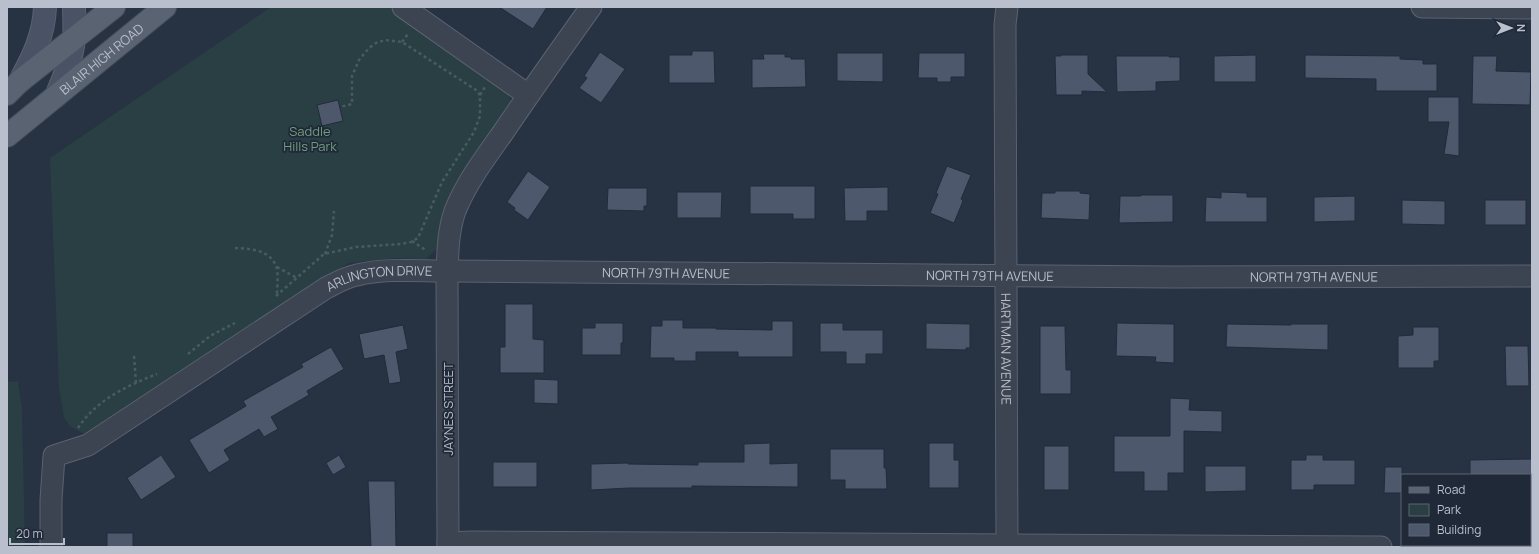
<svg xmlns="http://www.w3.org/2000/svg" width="1539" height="554" font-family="Manrope,sans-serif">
	<rect width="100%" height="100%" fill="#273243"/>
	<path fill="#293f44" d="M 271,7 L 389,7 L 504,88 C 511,95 512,100 509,109 L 438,248 L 426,259 L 397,258 L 349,263 L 316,282 L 90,431 L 84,434 L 70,426 L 64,418 L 59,388 L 50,158 Z
		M 18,381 L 22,409 L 25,547 L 7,547 L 7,382 Z"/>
	<path fill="#4e586c" stroke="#222b3a" d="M 499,7 L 547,7 L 533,29 Z
		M 692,51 L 714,51 L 715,83 L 669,83 L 669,55 L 692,55 Z
		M 600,52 L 625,69 L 601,103 L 579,88 L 587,78 L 584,76 Z
		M 837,53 L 883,53 L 883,82 L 837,81 Z
		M 919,53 L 965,53 L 965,77 L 951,77 L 951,82 L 937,82 L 937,78 L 918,78 Z
		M 763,54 L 785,54 L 785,57 L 791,57 L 791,59 L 805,59 L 806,87 L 752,88 L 752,59 L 764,59 Z
		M 1061,55 L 1088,55 L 1088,74 L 1107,92 L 1082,91 L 1082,95 L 1056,95 L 1055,56 L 1061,56 Z
		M 1256,55 L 1256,82 L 1214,82 L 1214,56 Z
		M 1305,55 L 1400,56 L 1400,59 L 1423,60 L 1423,64 L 1437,64 L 1437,91 L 1376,91 L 1376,79 L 1305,78 Z
		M 1116,56 L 1169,56 L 1169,57 L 1180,57 L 1180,81 L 1156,82 L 1156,91 L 1117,92 Z
		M 1473,56 L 1497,56 L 1496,71 L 1531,72 L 1530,105 L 1472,104 Z
		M 1428,97 L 1459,97 L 1459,156 L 1444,154 L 1449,122 L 1428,122 Z
		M 338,100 L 343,121 L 322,126 L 317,105 Z
		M 947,166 L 971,175 L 961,199 L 963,201 L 954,223 L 930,213 L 938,194 L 936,193 Z
		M 528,171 L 550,187 L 528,220 L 514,210 L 515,208 L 507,202 Z
		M 750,186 L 815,186 L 815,219 L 793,219 L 793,214 L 750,214 Z
		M 888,187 L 888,211 L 867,211 L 867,221 L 845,221 L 844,188 Z
		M 608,188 L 647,188 L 647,206 L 644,206 L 644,211 L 607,210 Z
		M 1055,191 L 1080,191 L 1080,193 L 1090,194 L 1089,220 L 1041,218 L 1042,193 L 1055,193 Z
		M 677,192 L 722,192 L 721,218 L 677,218 Z
		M 1221,192 L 1247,193 L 1247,197 L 1267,197 L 1267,222 L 1205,222 L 1206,197 L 1221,198 Z
		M 1141,195 L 1173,195 L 1173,222 L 1119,223 L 1120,196 L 1141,196 Z
		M 1355,196 L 1355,221 L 1314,222 L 1314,197 Z
		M 1402,200 L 1445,201 L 1445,225 L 1402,224 Z
		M 1485,200 L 1526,200 L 1526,225 L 1485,225 Z
		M 505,304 L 533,304 L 533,339 L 544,340 L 544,373 L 500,373 L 500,347 L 505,347 Z
		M 662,320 L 683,320 L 683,328 L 716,328 L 716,329 L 772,330 L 772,321 L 793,321 L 793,357 L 738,357 L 738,352 L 696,352 L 696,361 L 674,361 L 674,358 L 650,358 L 651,326 L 662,326 Z
		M 595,323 L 623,323 L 623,343 L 621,343 L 621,355 L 582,355 L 582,328 L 595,328 Z
		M 820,323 L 843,323 L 843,330 L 883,330 L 883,354 L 866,354 L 866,364 L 846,364 L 846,352 L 820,352 Z
		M 926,323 L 970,324 L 970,348 L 966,348 L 966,350 L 926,349 Z
		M 1117,323 L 1174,324 L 1174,363 L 1155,362 L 1156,357 L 1116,356 Z
		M 1227,324 L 1291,325 L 1291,324 L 1328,324 L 1328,350 L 1226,347 Z
		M 403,325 L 408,349 L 396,352 L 401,382 L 389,384 L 384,355 L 364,359 L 359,334 Z
		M 1040,326 L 1065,326 L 1066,370 L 1071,370 L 1071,394 L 1040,394 Z
		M 1413,327 L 1439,327 L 1439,361 L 1434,361 L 1434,368 L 1398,368 L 1398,336 L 1413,335 Z
		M 1505,346 L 1528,346 L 1529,386 L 1506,386 Z
		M 331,347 L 344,369 L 307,391 L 309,395 L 271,417 L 278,429 L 264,437 L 259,429 L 224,450 L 230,460 L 209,473 L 189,440 L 246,406 L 243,401 L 303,367 L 301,364 Z
		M 534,379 L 558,380 L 558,404 L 534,403 Z
		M 1170,398 L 1190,399 L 1189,410 L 1222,411 L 1222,432 L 1184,431 L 1184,473 L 1168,473 L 1168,491 L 1144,491 L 1144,472 L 1114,472 L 1114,436 L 1170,436 Z
		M 770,443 L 770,464 L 798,463 L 798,487 L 692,486 L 692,488 L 629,488 L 591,490 L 591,464 L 628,463 L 628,464 L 698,465 L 698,462 L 744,462 L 744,444 Z
		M 929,443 L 954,443 L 954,460 L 959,460 L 959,488 L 929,488 Z
		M 1044,446 L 1069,446 L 1069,490 L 1044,490 Z
		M 830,449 L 884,449 L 884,468 L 886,468 L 887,489 L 845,489 L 845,480 L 830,480 Z
		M 161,455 L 176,477 L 141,500 L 127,478 Z
		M 339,455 L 346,467 L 333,475 L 326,463 Z
		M 1306,455 L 1323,455 L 1323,460 L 1355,460 L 1355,485 L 1314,485 L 1314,490 L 1291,490 L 1291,460 L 1306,460 Z
		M 1532,459 L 1532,475 L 1470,475 L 1470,460 Z
		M 493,462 L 537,462 L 537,487 L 493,487 Z
		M 1205,466 L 1246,466 L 1246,491 L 1205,492 Z
		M 1385,467 L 1402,467 L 1402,493 L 1384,493 Z
		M 368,481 L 395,481 L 396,547 L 371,547 Z
		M 107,533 L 133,533 L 133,547 L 107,547 Z"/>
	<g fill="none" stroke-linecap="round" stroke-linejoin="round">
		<g stroke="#5a6270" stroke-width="23">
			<g id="minor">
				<path d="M 403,7 L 528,95"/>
				<path id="s1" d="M 1007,7 L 1005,25 L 1007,547"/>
				<path d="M 1422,7 L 1532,8"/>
				<path d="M 448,543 L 472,542 L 1381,547"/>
				<path id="s2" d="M 51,547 L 51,500 L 54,456 L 88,445 L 326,288 C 336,283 346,277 357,275 C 386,268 418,271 447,271 L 1170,277 L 1532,276"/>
				<path d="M 448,547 L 447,271 C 448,251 448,231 455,211 C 466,183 485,158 502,134 C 531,91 561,49 591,7"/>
			</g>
		</g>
		<g stroke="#5a6270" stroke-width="24">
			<path id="secondary" d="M 20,81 C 33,57 44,35 45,7
				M 56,96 C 64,78 72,59 74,39 C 75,28 74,17 74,7"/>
		</g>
		<g stroke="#454d5c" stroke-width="24">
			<g id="primary">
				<path d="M 7,94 L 20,81 L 114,7"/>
				<path id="s3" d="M 7,136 L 165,7"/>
			</g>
		</g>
		<path stroke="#485c60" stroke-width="2.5" stroke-dasharray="3 3" stroke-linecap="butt" d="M 402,42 L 408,34
			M 480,95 L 485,87
			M 412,241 L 427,251
			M 235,248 C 250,249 269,249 276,266 C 279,274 277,286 277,295
			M 325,254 L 332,235 L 334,211
			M 277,267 L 297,278
			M 276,296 L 324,254 L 356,247 L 401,244 L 411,242 L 418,238 L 442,182 L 474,132 L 480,116 L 480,95 L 476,90 L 402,42 L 385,40 L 376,43 L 369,48 L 359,60 L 352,76 L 352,104 L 340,107
			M 188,354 L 210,336 L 235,323
			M 134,356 L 136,383
			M 78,428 C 95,401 128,385 157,374"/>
		<use href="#minor" stroke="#3c4452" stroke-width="21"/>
		<use href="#secondary" stroke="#4a5365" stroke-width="22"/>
		<use href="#primary" stroke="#5a6372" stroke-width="22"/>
	</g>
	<g text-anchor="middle" stroke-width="3.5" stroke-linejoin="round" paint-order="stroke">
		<g font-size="13" fill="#b9bfcc" stroke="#202938">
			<text dy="5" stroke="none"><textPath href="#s3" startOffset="122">BLAIR HIGH ROAD</textPath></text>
			<text dy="5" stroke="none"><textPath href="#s2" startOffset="755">NORTH 79TH AVENUE</textPath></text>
			<text dy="5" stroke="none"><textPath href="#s2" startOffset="1079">NORTH 79TH AVENUE</textPath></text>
			<text dy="5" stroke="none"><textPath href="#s2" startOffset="1403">NORTH 79TH AVENUE</textPath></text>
			<text dy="5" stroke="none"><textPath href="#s2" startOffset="467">ARLINGTON DRIVE</textPath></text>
			<text dy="5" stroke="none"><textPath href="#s1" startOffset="342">HARTMAN AVENUE</textPath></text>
			<text transform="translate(448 409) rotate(-90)" y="5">JAYNES STREET</text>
		</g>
		<g font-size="13" fill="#719d7d" stroke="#202938">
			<text x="310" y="136">Saddle<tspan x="310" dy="15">Hills Park</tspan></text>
		</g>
	</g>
	<rect width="1539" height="554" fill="none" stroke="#b9bfcc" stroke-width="16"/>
	<rect x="1401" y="474" width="130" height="72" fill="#202938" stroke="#5d6573"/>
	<rect x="1409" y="487" width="20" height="6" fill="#5a6372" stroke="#5d6573"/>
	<text x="1437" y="494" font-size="12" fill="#b9bfcc">Road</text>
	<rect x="1409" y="504" width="20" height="12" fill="#293f44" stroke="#5d6573"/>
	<text x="1437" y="514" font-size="12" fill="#b9bfcc">Park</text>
	<rect x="1409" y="524" width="20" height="12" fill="#4e586c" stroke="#5d6573"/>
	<text x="1437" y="534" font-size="12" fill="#b9bfcc">Building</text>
	<g transform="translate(1511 28) rotate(90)" stroke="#202938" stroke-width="3" paint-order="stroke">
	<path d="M0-3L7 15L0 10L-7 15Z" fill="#b9bfcc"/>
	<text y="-6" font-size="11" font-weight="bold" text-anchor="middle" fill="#b9bfcc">N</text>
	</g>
	<path d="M10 538v6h54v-6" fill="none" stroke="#b9bfcc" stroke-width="2"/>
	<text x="16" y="538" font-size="12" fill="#b9bfcc" stroke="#202938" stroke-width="3" paint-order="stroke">20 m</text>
</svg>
